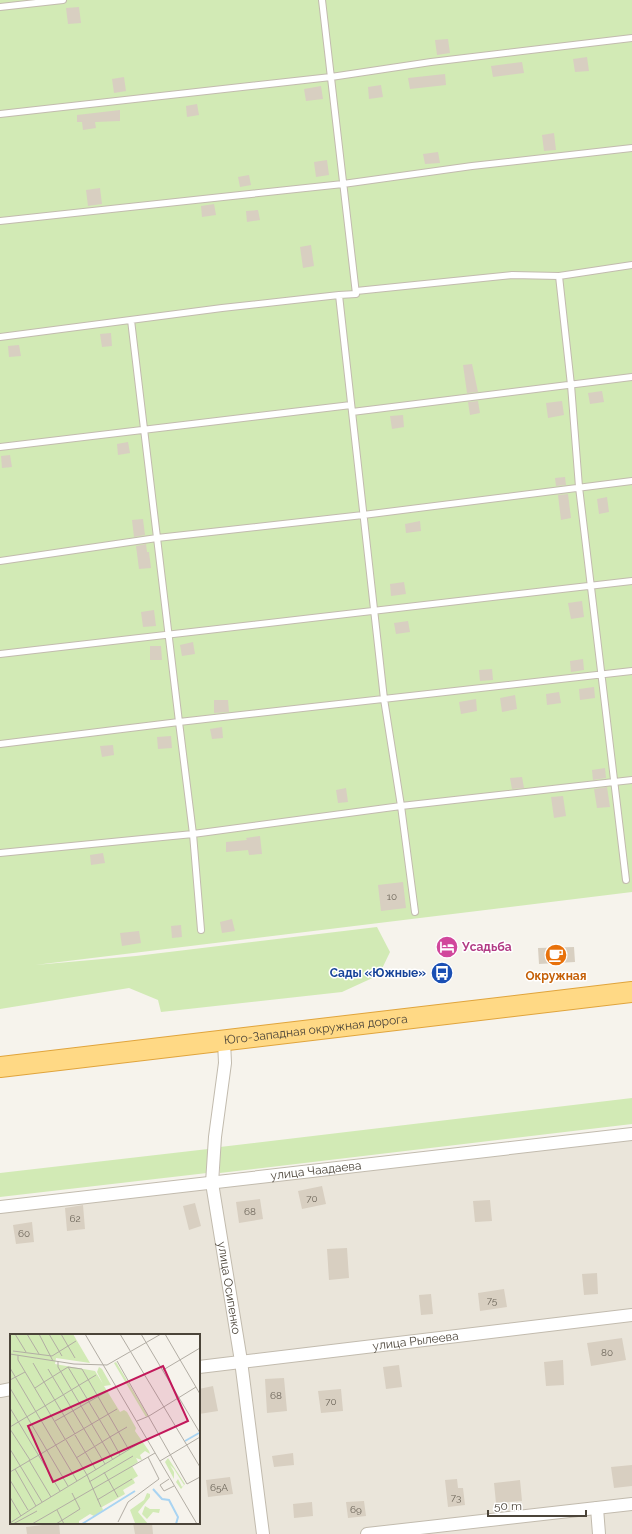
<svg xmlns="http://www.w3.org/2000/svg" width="632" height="1534" font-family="Raleway,sans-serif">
	<rect width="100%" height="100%" fill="#f6f3ec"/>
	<path fill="#eae5da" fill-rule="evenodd" d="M 632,1129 L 632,1534 L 0,1534 L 0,1201 ZM 11,1335 L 199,1335 L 199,1523 L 11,1523 Z"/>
	<path fill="#d2eab5" d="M 0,0 L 632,0 L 632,892 L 35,965 L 136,956 L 377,927 L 390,952 L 379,975 L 342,992 L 161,1012 L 158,1000 L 129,988 L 0,1009 Z
		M 632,1098 L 632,1124 L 220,1173 L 220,1147 Z
		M 208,1149 L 207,1173 L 0,1197 L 0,1173 Z"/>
	<path fill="#d8cfc1" d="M 79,7 L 81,23 L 68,24 L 66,8 Z
		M 448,39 L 450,53 L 437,55 L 435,40 Z
		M 587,57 L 589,71 L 575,72 L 573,59 Z
		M 522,62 L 524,73 L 493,77 L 491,66 Z
		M 445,74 L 446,85 L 410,89 L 408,78 Z
		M 124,77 L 126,91 L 114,93 L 112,79 Z
		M 381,85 L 383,97 L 369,99 L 368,87 Z
		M 321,86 L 323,99 L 306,101 L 304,89 Z
		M 197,104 L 199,115 L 187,117 L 186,106 Z
		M 120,110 L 120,121 L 95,122 L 96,128 L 83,130 L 82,122 L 77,122 L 77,115 Z
		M 554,133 L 556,150 L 544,151 L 542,135 Z
		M 438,152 L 440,163 L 425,164 L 423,154 Z
		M 327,160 L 329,175 L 316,177 L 314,162 Z
		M 249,175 L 251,185 L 240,187 L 238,177 Z
		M 100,188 L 102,204 L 88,206 L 86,190 Z
		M 214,204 L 216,215 L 202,217 L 201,206 Z
		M 258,210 L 260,220 L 247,222 L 246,211 Z
		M 311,245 L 314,266 L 303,268 L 300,247 Z
		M 111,333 L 112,346 L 102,347 L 100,334 Z
		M 19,345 L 21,356 L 9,357 L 8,346 Z
		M 472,364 L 478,392 L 467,393 L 463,365 Z
		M 602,391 L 604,402 L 590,404 L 588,393 Z
		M 478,401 L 480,413 L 470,415 L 468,402 Z
		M 562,401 L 564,415 L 548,418 L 546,403 Z
		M 403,415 L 404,427 L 392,429 L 390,416 Z
		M 128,442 L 130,453 L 118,455 L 117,444 Z
		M 10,455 L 12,467 L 2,468 L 1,456 Z
		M 565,477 L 566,485 L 556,486 L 555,478 Z
		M 568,494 L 571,518 L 561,520 L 558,495 Z
		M 607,497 L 609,512 L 599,514 L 597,499 Z
		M 143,519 L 145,535 L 134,537 L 132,520 Z
		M 420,521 L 421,531 L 406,533 L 405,524 Z
		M 146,544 L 147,552 L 149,552 L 151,568 L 139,569 L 136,546 Z
		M 404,582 L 406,594 L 391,596 L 390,584 Z
		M 582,601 L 584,617 L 571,619 L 568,603 Z
		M 154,610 L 156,626 L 143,627 L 141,612 Z
		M 408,621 L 410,632 L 396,634 L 394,623 Z
		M 193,642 L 195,654 L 182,656 L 180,645 Z
		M 150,646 L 161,646 L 162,660 L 150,660 Z
		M 583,659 L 584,670 L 571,672 L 570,661 Z
		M 492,669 L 493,680 L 480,681 L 479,670 Z
		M 594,687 L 595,698 L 580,700 L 579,689 Z
		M 559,692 L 561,703 L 547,705 L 546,694 Z
		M 515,695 L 517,709 L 502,712 L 500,698 Z
		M 476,699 L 477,711 L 461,714 L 459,702 Z
		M 214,700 L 228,700 L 229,712 L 214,713 Z
		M 222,727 L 223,738 L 212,739 L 210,729 Z
		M 171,736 L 172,748 L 158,749 L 157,737 Z
		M 113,745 L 114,755 L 102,757 L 100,746 Z
		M 605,768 L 606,778 L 593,780 L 592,770 Z
		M 522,777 L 524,788 L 512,789 L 510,778 Z
		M 607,787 L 610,807 L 597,808 L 594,789 Z
		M 346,788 L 348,802 L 338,803 L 336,790 Z
		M 563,796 L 566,816 L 554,818 L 551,797 Z
		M 260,836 L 262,854 L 249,855 L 248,850 L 226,852 L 226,842 L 247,840 L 246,838 Z
		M 103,853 L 105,863 L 91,865 L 90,855 Z
		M 403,882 L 406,908 L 381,911 L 378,885 Z
		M 232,919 L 235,931 L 222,933 L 220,922 Z
		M 181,925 L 182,937 L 172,938 L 171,926 Z
		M 139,931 L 141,943 L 122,946 L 120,933 Z
		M 574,947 L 575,962 L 539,964 L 538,948 Z
		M 322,1186 L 326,1204 L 302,1209 L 298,1191 Z
		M 260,1199 L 263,1219 L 239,1223 L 236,1202 Z
		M 490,1200 L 492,1221 L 475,1222 L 473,1201 Z
		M 195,1203 L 201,1226 L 189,1230 L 183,1206 Z
		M 83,1205 L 85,1229 L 67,1231 L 65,1208 Z
		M 32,1222 L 34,1242 L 16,1244 L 13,1225 Z
		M 347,1248 L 349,1278 L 329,1280 L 327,1249 Z
		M 597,1273 L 598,1294 L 584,1295 L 582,1274 Z
		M 504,1289 L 507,1307 L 480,1311 L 478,1293 Z
		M 431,1294 L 433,1314 L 421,1315 L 419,1295 Z
		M 622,1338 L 626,1360 L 591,1366 L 587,1343 Z
		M 563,1360 L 564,1385 L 546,1386 L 544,1362 Z
		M 399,1365 L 402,1387 L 386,1389 L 383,1367 Z
		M 284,1378 L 287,1411 L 267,1413 L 265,1379 Z
		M 213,1386 L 218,1411 L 199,1414 L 199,1389 Z
		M 341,1389 L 343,1411 L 321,1413 L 318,1391 Z
		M 293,1453 L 294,1465 L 274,1467 L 272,1456 Z
		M 632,1465 L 632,1486 L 614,1488 L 611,1467 Z
		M 230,1477 L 233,1494 L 208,1497 L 206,1480 Z
		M 457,1479 L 458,1488 L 463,1488 L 465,1505 L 448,1507 L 445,1480 Z
		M 520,1480 L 522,1501 L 496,1503 L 494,1483 Z
		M 364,1501 L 366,1516 L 348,1518 L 346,1502 Z
		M 312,1502 L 313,1516 L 294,1518 L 293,1504 Z
		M 59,1523 L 60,1534 L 27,1534 L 26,1527 Z
		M 133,1523 L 152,1523 L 153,1534 L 135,1534 Z"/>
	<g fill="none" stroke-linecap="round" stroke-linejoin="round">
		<g stroke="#c2bbae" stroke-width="8">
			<path id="service" d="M 322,0 L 356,294 L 339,295 L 384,699 L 401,806 L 415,912
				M 0,7 L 63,0
				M 0,114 L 331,77 L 431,62 L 632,38
				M 0,221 L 343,184 L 472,166 L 632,148
				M 559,276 L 571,385 L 579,487 L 626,880
				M 356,291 L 512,275 L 559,276 L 632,265
				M 0,337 L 222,308 L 339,295
				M 352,412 L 632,377
				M 0,447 L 351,405
				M 0,561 L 157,538 L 363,515 L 632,481
				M 0,654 L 632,581
				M 0,744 L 179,722 L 131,320
				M 0,853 L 193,834 L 401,806 L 632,780
				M 201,930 L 193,834 L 179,722 L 632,671"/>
		</g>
		<g stroke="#c2bbae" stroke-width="14">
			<g id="minor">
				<path id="s1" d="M 224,1041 L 225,1063 L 215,1137 L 212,1183 L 241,1361 L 263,1534"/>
				<path id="s2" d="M 0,1207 L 632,1134"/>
				<path id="s3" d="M 199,1367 L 632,1315"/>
				<path d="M 0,1391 L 11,1389"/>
				<path d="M 597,1508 L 599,1534"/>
				<path d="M 367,1534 L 632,1504"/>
			</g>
		</g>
		<g stroke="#e0a43c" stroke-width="22">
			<g id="trunk">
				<path id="s4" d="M 0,1067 L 632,992"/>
			</g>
		</g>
		<use href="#service" stroke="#fff" stroke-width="6"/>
		<use href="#minor" stroke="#fff" stroke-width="12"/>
		<use href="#trunk" stroke="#ffd985" stroke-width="20"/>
	</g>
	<defs>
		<g id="hotel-disc" transform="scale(1.15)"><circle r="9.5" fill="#d1479c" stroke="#fff"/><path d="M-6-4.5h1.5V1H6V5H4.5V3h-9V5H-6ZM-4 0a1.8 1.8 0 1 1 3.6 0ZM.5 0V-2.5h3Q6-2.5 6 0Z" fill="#fff"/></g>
		<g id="cafe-disc" transform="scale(1.15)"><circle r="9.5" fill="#e8710a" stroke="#fff"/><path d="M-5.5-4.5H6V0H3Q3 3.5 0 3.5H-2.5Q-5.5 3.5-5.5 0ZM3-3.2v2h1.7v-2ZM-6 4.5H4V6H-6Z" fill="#fff"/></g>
		<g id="bus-disc" transform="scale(1.15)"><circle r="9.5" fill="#1a4fb4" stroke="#fff"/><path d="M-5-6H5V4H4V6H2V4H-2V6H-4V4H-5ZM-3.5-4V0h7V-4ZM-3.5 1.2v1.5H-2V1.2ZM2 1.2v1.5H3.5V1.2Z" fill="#fff"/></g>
	</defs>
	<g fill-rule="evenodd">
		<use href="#hotel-disc" x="447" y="947"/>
		<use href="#cafe-disc" x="556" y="955"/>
		<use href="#bus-disc" x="442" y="973"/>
	</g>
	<g text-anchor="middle" stroke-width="3" stroke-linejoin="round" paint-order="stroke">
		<g font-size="10" fill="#6e675b">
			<text x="392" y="900">10</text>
			<text x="312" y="1202">70</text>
			<text x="250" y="1215">68</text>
			<text x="75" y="1222">62</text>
			<text x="24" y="1237">60</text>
			<text x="492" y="1304">75</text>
			<text x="607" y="1356">80</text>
			<text x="276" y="1399">68</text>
			<text x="331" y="1405">70</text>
			<text x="219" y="1491">65А</text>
			<text x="456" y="1501">73</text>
			<text x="356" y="1513">69</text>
		</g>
		<g font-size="12" font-weight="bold" fill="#b23c85" stroke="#fff" text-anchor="start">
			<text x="462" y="951">Усадьба</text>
		</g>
		<g font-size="12" font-weight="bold" fill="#164399" stroke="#fff" text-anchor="end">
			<text x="426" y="977">Сады «Южные»</text>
		</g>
		<g font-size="12" font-weight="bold" fill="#c56008" stroke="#fff">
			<text x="556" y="980">Окружная</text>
		</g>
		<g font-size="12" fill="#4b4439" stroke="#fff">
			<text dy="4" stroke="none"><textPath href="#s4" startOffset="318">Юго-Западная окружная дорога</textPath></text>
			<text dy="4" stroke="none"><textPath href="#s2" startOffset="318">улица Чаадаева</textPath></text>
			<text dy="4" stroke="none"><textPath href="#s1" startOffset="249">улица Осипенко</textPath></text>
			<text dy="4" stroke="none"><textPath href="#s3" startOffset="218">улица Рылеева</textPath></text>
		</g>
	</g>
	<g transform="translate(10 1334)">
		<rect width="190" height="190" fill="#f6f3ec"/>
		<path d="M 0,0 L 63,0 L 80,29 L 46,24 L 45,30 L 85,37 L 93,50 L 87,38 L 89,33 L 92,35 L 101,51 L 94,52 L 110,78 L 114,76 L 117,78 L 126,94 L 125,97 L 139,117 L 140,120 L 135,117 L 130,121 L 132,126 L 126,124 L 128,128 L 122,132 L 128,142 L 123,145 L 125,149 L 113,156 L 115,160 L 92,173 L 93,176 L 84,182 L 80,180 L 69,187 L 69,190 L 0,190 ZM 106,28 L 138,82 L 136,83 L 104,29 ZM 158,124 L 175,150 L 171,155 L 166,148 L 168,145 L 172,153 L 174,151 L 164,135 L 160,131 L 164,138 L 164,145 L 155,128 ZM 137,159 L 140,160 L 140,163 L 128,178 L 138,190 L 123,190 L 125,189 L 120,176 L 134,166 ZM 135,172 L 140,175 L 150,175 L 149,179 L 143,178 L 137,185 L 132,180 Z" fill="#d2eab5"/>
		<path fill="none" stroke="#a9d4f2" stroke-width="2" d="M 175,107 L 189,99M 143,155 L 152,165 L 159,166 L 168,183 L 166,190M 72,190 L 125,157"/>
		<path fill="none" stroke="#b2ada4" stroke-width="1" d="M 5,0 L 16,18M 17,0 L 29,20M 29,0 L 43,27M 39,0 L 52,22M 51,0 L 65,24M 75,0 L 187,190M 110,0 L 190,133M 131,0 L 190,99M 155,0 L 190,60M 3,17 L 42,22 L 66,7M 0,20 L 64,30 L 97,31 L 151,0M 8,21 L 8,26 L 55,105M 48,27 L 48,33 L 103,126M 107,27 L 177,150 L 190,143M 23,29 L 34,48 L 58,33 L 72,35 L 119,116M 58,33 L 100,103 L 117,93M 0,34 L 67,147M 38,35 L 95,130M 153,36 L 190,14M 0,46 L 15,38M 0,54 L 58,152M 25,54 L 34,48 L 65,100M 0,74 L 50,157M 45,87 L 96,58M 127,87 L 139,82 L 186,53M 0,93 L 86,41M 0,95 L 20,126M 65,101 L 86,136M 56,106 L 77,141 L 91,173M 0,115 L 32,168M 66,124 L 100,103 L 110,121M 19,126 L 41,163M 150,127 L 190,103M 5,135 L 26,172 L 128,110M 0,138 L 107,75M 94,138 L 108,163M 159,145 L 150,151 L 154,157 L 164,152M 0,146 L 18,176M 79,148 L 123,122M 0,163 L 11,182M 87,166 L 122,145M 47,176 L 54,190M 108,188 L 118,168 L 149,145 L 138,123M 0,189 L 26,172M 3,190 L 27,177M 22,190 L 145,119M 46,190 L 70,175 L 62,159"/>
		<path fill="#c2185b" fill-opacity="0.15" stroke="#c2185b" stroke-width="2" d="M 153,32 L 178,87 L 43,148 L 18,92 Z"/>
		<rect width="190" height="190" fill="none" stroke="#4b4439" stroke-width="2"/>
	</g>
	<path d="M488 1510v6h98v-6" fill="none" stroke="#4b4439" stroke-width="2"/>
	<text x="494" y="1510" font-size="12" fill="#4b4439" stroke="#ffffff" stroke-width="3" paint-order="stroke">50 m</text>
</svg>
